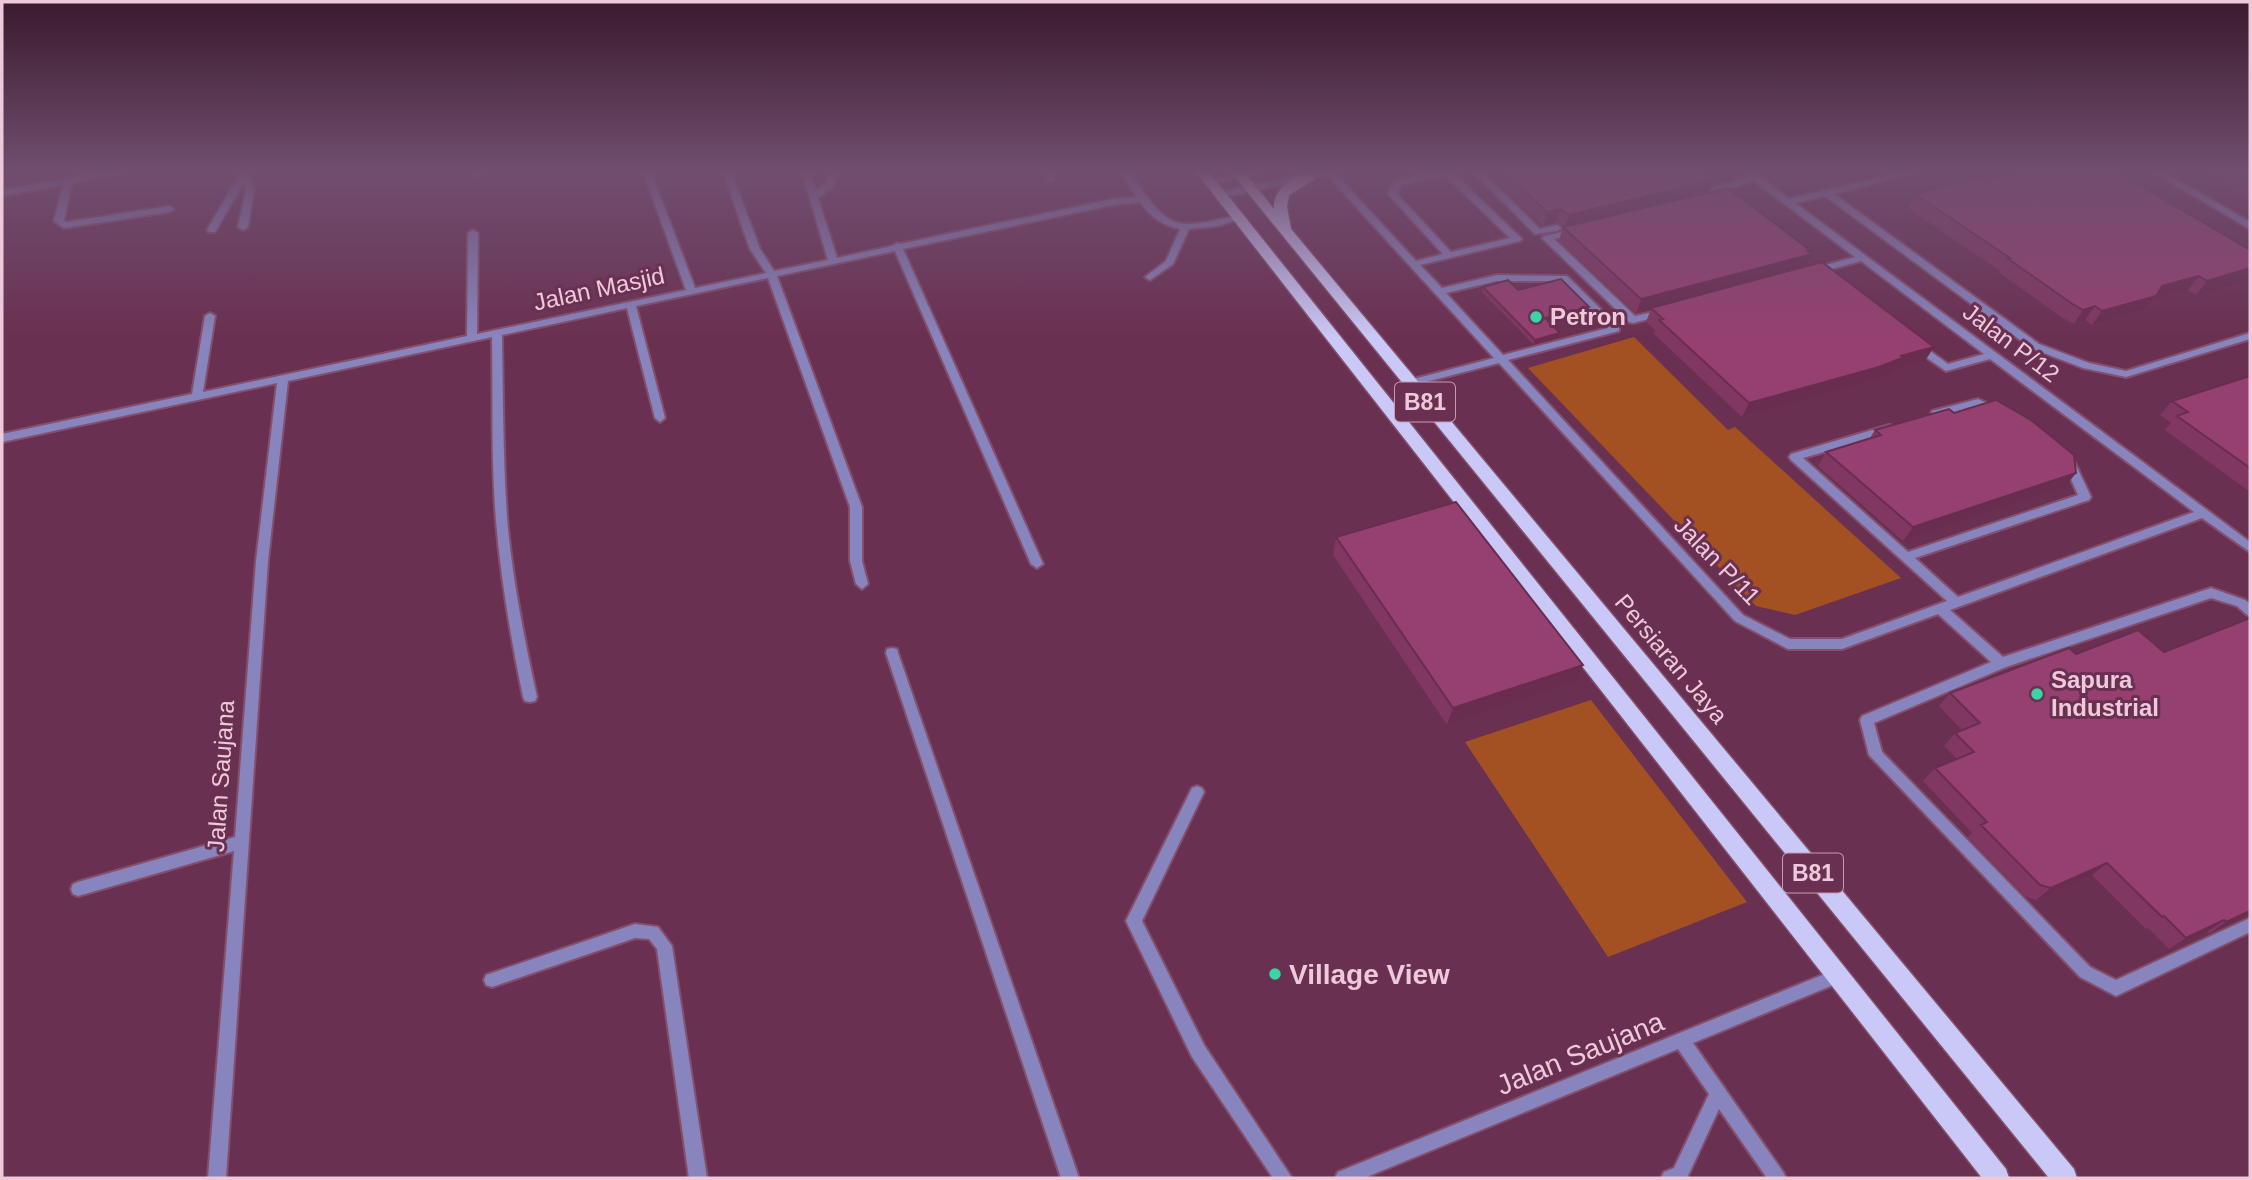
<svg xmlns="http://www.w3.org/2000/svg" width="2252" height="1180" font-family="Arial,sans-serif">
	<rect width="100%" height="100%" fill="#6a3051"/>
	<path fill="#a35122" d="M 1634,337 L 1728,430 L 1735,427 L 1901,578 L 1795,615 L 1756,606 L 1528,368 Z
		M 1591,700 L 1747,902 L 1608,957 L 1465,742 Z"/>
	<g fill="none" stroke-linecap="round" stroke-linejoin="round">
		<g stroke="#844f6c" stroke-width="4">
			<path id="minor" d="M 106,172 L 126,172 L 72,183 L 64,220 L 66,222 L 170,206 L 174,209 L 170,212 L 64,228 L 54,221 L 63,185 L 2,196 L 2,190 Z
				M 241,172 L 250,172 L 254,190 L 248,227 L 243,230 L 238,227 L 246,190 L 244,182 L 215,232 L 209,232 L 207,230 Z
				M 472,172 L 481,172 L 482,175 L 475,177 Z
				M 643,172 L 651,172 L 695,288 L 766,273 L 750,249 L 723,172 L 731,172 L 760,249 L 774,271 L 828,260 L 802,172 L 810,172 L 816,191 L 826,183 L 831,172 L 839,172 L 833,186 L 818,198 L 837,258 L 892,246 L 897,243 L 900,244 L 1113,199 L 1137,197 L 1120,172 L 1129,172 C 1168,226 1168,233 1238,215 L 1243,218 L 1218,226 L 1189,229 L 1173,264 L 1150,280 L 1145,277 L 1166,261 L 1180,229 C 1162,225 1151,217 1140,202 L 1113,205 L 903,249 L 1043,564 L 1037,568 L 1031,564 L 895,251 L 777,276 L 862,507 L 862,561 L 868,584 L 862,589 L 856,584 L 850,561 L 850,507 L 768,278 L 636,306 L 665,418 L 660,422 L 655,418 L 627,308 L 502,335 C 503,396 503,457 507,517 C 512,578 524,638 537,697 L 535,701 L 530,702 L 525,701 L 523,697 C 511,639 501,580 496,521 C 491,460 493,398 492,337 L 288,381 L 268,561 L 226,1178 L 208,1178 L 234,851 L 78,896 L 73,894 L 71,889 L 73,884 L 78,882 L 235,837 L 256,561 L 277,383 L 2,442 L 2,434 L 192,394 L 205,316 L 210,313 L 215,316 L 203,392 L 467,336 L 468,233 L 473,230 L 478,233 L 477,334 L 686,290 Z
				M 1047,172 L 1055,172 L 1054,181 L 1048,181 Z
				M 1244,172 L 1262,172 L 1210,185 L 1206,182 Z
				M 1314,172 L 1334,172 L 1416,261 L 1443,254 L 1388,194 L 1394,181 L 1438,172 L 1452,172 L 1522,239 L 1520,241 L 1420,265 L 1442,288 L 1497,275 L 1567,276 L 1619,327 L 1619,331 L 1508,360 L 1743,615 L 1790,639 L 1842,639 L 1947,601 L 1791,460 L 1789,457 L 1791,454 L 1889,425 L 1893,426 L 1894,429 L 1893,432 L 1803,458 L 1908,552 L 2078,495 L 2066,468 L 2060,462 L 2066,458 L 2075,463 L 2091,497 L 2089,500 L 1915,558 L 1958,597 L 2194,512 L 1990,359 L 1946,371 L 1911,347 L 1911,343 L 1919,343 L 1948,364 L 1984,354 L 1861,261 L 1814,274 L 1811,273 L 1811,269 L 1855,257 L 1754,181 L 1694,199 L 1690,196 L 1691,194 L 1749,177 L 1744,172 L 1754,172 L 1789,199 L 1903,172 L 1919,172 L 1834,194 L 2039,344 L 2089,363 L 2126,371 L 2250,333 L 2250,339 L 2126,377 L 2083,368 L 2031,348 L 1825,196 L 1795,203 L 2250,542 L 2250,552 L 2202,518 L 1950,610 L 2003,657 L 2211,588 L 2245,600 L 2250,604 L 2250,616 L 2246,614 L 2237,606 L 2211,598 L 2006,667 L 1874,723 L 1882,752 L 2090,967 L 2116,980 L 2250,918 L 2250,932 L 2116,996 L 2080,977 L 1869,755 L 1860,720 L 1862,716 L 1991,662 L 1938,614 L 1842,649 L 1788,649 L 1735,621 L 1499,363 L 1410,386 L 1406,385 L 1405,383 L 1406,381 L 1494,358 L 1327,175 L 1220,198 L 1216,195 L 1220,192 ZM 1446,176 L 1510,238 L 1451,252 L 1397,194 L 1401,185 ZM 1497,281 L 1561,281 L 1608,328 L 1503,355 L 1446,293 Z
				M 1473,172 L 1482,172 L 1540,229 L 1557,225 L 1562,228 L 1557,231 L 1535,234 Z
				M 2153,172 L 2164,172 L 2250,222 L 2250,229 Z
				M 1575,229 L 1580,232 L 1578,234 L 1554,239 L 1635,316 L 1662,310 L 1667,313 L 1665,315 L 1633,323 L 1629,322 L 1542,238 L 1544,236 Z
				M 1978,399 L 2001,410 L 2002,413 L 2001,416 L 1993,416 L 1977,406 L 1936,418 L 1931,414 L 1932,411 Z
				M 892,648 L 897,649 L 898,653 L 1079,1178 L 1061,1178 L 886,653 L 887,649 Z
				M 1197,786 L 1202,788 L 1204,792 L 1142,921 L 1204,1045 L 1292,1178 L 1273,1178 L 1192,1057 L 1126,921 L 1192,788 Z
				M 635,924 L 658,927 L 672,946 L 707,1178 L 689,1178 L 657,949 L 649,939 L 635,938 L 492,987 L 486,985 L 484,980 L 486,975 L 492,973 Z
				M 1837,969 L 1843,971 L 1845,976 L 1843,981 L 1693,1043 L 1783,1172 L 1786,1178 L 1767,1178 L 1719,1109 L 1687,1178 L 1661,1178 L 1664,1172 L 1674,1168 L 1709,1094 L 1678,1049 L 1364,1178 L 1335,1178 L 1338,1172 Z"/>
		</g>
		<g stroke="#844f6c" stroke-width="3">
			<path id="major" d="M 1196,172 L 1209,172 L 2006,1169 L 2009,1178 L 1982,1178 Z
				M 1231,172 L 1244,172 L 1274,209 C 1273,189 1295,171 1315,173 L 1315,179 L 1289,195 L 1287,207 L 1291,229 L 2074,1169 L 2077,1178 L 2049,1178 Z"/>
		</g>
		<use href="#minor" fill="#8884bd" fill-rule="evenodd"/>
		<use href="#major" fill="#cac8f6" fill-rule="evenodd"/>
	</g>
	<path fill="#803761" d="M 1500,172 L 1705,172 L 1710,192 L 1812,254 L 1805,267 L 1925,361 L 1895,369 L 1894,372 L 1871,381 L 1742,417 L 1654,334 L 1655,330 L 1646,322 L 1651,309 L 1636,313 L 1559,240 L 1563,227 L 1556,222 L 1543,226 L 1498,183 Z
		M 2020,172 L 2117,172 L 2250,250 L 2196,295 L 2188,290 L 2176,292 L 2153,300 L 2146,309 L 2092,325 L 2085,320 L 2074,324 L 2061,317 L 1999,272 L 2000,271 L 1908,208 L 1915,194 L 1984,182 Z
		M 2202,172 L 2250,172 L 2250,200 Z
		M 1483,287 L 1518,290 L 1589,307 L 1588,311 L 1549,322 L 1560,333 L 1559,338 L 1533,344 L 1481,291 Z
		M 2250,376 L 2250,492 L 2165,430 L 2171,423 L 2160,415 L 2172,401 Z
		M 1875,430 L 2065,487 L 1903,541 L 1818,466 L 1826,452 L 1870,438 Z
		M 1336,537 L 1575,682 L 1447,725 L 1333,555 Z
		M 1950,693 L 2243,918 L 2209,934 L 2207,932 L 2169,949 L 2148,928 L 2146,929 L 2092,875 L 2036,900 L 2026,897 L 1968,837 L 1972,833 L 1923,781 L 1935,768 L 1957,759 L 1944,746 L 1955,733 L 1962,730 L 1939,706 Z"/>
	<path fill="#682d4f" d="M 1714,180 L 1709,194 L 1564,228 L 1569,215 Z
		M 1560,209 L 1556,222 L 1543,226 L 1547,212 Z
		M 1811,251 L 1809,255 L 1812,254 L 1805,268 L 1636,313 L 1641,299 Z
		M 2250,268 L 2250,279 L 2196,295 L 2207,281 Z
		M 2199,276 L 2188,290 L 2176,292 L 2153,300 L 2146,309 L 2092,325 L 2102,311 L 2162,286 L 2187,279 Z
		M 2095,306 L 2085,320 L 2074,324 L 2083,310 Z
		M 1589,307 L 1588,311 L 1544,323 L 1545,318 Z
		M 1560,333 L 1559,338 L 1533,344 L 1535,340 Z
		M 1934,347 L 1925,361 L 1895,369 L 1894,372 L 1871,381 L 1742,417 L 1749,403 Z
		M 2076,473 L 2065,487 L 1903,541 L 1913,527 Z
		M 1583,665 L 1575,682 L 1447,725 L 1453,708 Z
		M 2107,863 L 2092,875 L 2036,900 L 2051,888 Z
		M 2250,911 L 2250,913 L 2243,918 L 2209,934 L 2226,922 Z
		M 2224,920 L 2207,932 L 2169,949 L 2186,938 Z"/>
	<path fill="#954071" stroke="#682d4f" stroke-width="2" d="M 1504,172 L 1705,172 L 1714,180 L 1569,215 L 1560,209 L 1547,212 Z
		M 2022,172 L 2117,172 L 2250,250 L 2250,268 L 2207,281 L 2199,276 L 2187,279 L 2162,286 L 2156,296 L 2102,311 L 2095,306 L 2083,310 L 2071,303 L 2007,258 L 2010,258 L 1915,194 L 1978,178 L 1984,182 Z
		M 2236,172 L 2250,172 L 2250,181 Z
		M 1728,188 L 1811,251 L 1808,251 L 1812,254 L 1641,299 L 1563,227 Z
		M 1822,262 L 1934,347 L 1901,356 L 1902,358 L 1879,367 L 1749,403 L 1659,320 L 1663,319 L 1651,308 Z
		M 1561,279 L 1589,307 L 1545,318 L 1560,333 L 1535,340 L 1483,287 L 1508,280 L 1518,290 Z
		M 2250,376 L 2250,468 L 2177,416 L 2188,412 L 2172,401 Z
		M 1996,400 L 2031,420 L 2074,455 L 2076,473 L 1913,527 L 1826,452 L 1881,435 L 1875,430 L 1949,409 L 1954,413 Z
		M 1456,502 L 1583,665 L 1453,708 L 1336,537 Z
		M 2250,618 L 2250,911 L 2226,922 L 2224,920 L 2186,938 L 2164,916 L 2162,917 L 2107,863 L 2051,888 L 2040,885 L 1981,825 L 1987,822 L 1935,768 L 1974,752 L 1955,733 L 1980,723 L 1950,693 L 2069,648 L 2076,654 L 2138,630 L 2164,652 Z"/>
	<linearGradient id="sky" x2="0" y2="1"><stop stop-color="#3a1a2d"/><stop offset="0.51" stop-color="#704e70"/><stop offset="1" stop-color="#704e70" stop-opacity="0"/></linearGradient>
	<rect width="2252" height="337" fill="url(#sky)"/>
	<g fill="#3cd4a4" stroke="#6a3051" stroke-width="2.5">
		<circle cx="1536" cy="317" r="7"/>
		<circle cx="2037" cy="694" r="7"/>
		<circle cx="1275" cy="974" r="7"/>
	</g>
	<g text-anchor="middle" stroke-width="6" stroke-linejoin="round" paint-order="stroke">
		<g fill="#6a3051" stroke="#c69bb1" stroke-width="2">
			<rect x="1395" y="382.5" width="60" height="39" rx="5"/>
			<rect x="1783" y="853.5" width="60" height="39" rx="5"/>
		</g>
		<g font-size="23" font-weight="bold" fill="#edc9da">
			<text x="1425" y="410">B81</text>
			<text x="1813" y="881">B81</text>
		</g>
		<g font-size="24" fill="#edc9da" stroke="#6a3051">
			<text transform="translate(599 289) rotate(-12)" y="8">Jalan Masjid</text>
			<text transform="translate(2011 343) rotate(37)" y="8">Jalan P/12</text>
			<text transform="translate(1717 561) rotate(46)" y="8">Jalan P/11</text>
			<text transform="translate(1671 659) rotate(50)" y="8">Persiaran Jaya</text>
			<text transform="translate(221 776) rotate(-86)" y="8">Jalan Saujana</text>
		</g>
		<g font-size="24" font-weight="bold" fill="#edc9da" stroke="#6a3051" text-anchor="start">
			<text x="1550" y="325">Petron</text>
			<text x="2051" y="688">Sapura<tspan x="2051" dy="28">Industrial</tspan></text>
		</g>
		<g font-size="28" font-weight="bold" fill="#edc9da" stroke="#6a3051" text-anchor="start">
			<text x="1289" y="984">Village View</text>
		</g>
		<g font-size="28" fill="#edc9da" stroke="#6a3051">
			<text transform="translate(1580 1053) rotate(-22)" y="10">Jalan Saujana</text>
		</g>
	</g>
	<rect width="2252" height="1180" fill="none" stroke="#edc9da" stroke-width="7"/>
</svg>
